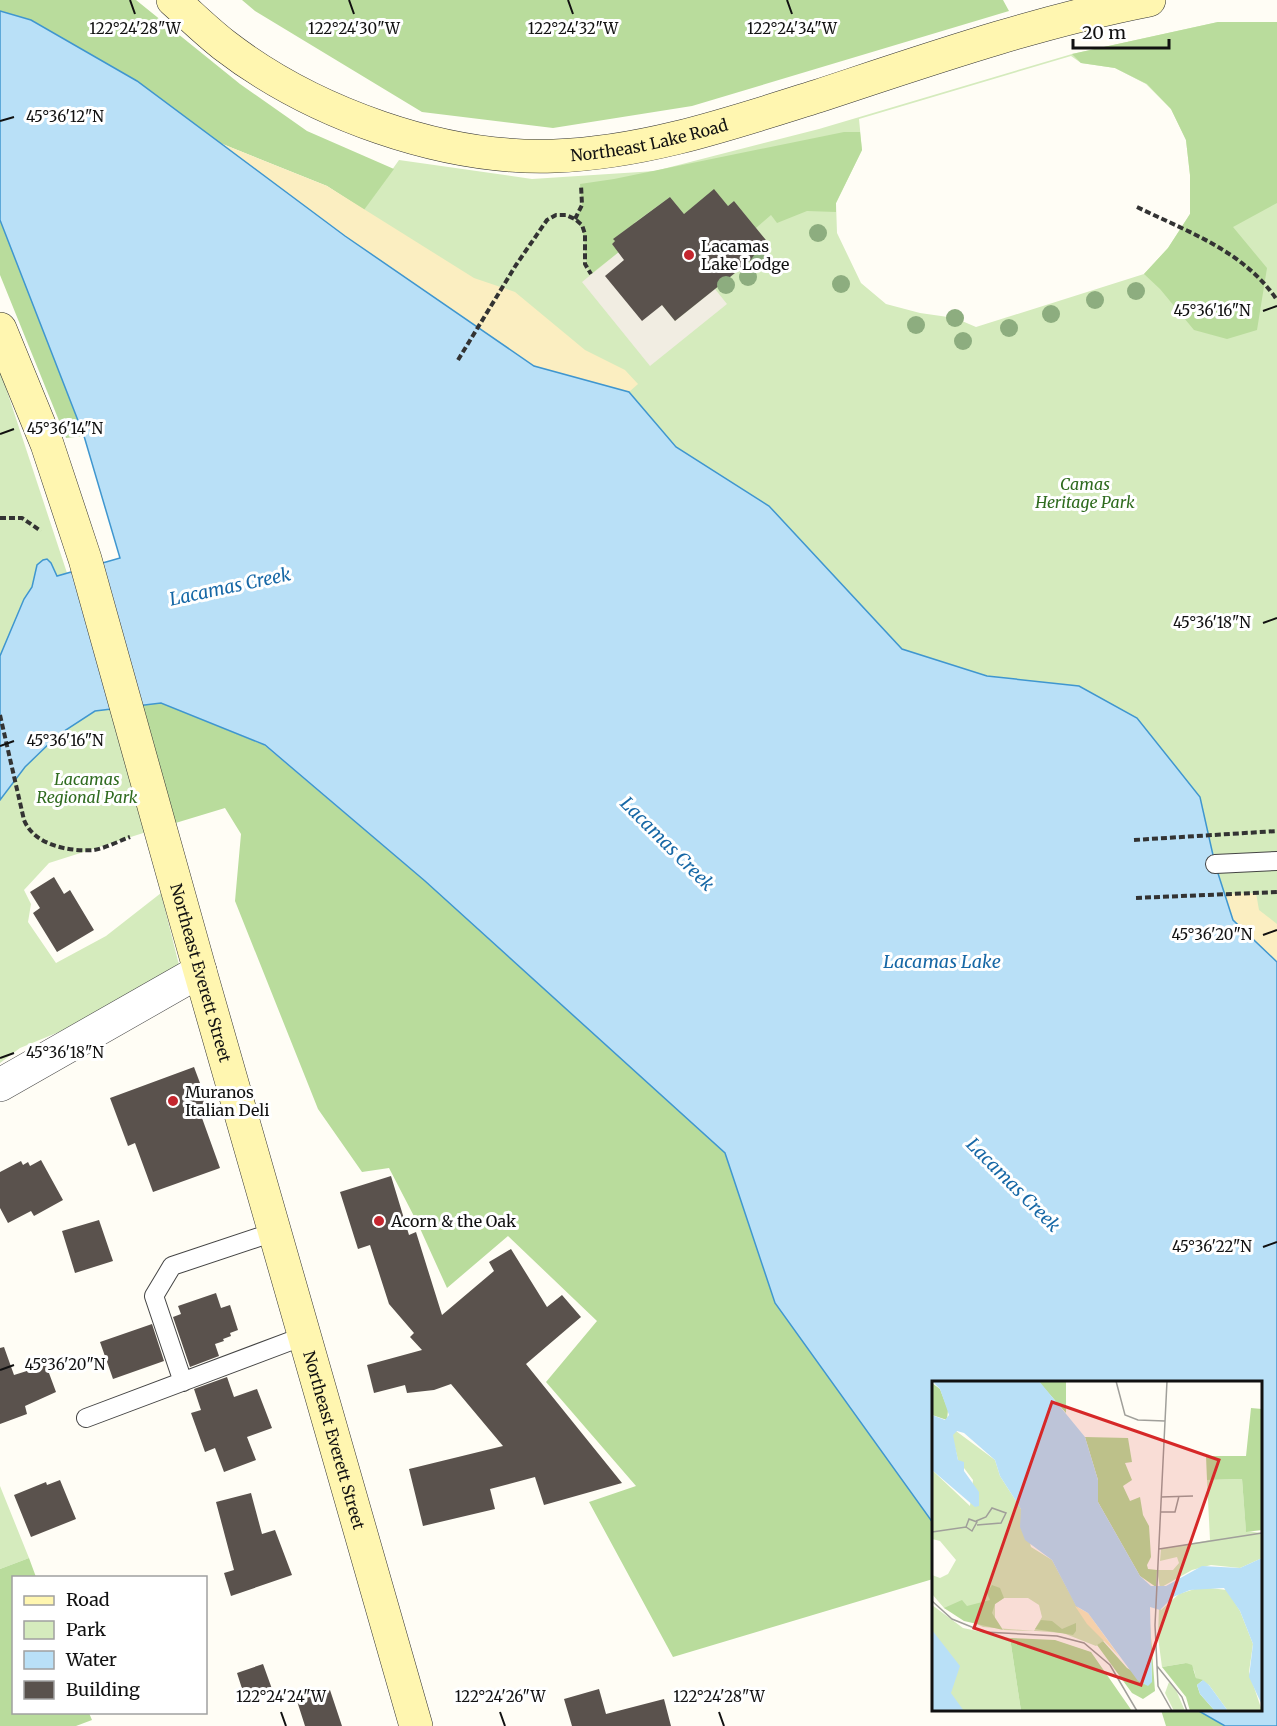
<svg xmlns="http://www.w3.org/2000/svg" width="1277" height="1726" font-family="Merriweather,serif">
	<rect width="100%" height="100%" fill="#fffdf5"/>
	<path fill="#d5ebbd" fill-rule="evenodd" d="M 1218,22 L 1277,22 L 1277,962 L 1233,920 L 1215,864 L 1200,797 L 1079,686 L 987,676 L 902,649 L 769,506 L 676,447 L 629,392 L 345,236 L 399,160 L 532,179 L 655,171 L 819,129 L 1072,54 ZM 1071,56 L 1081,63 L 1115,68 L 1146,84 L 1171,109 L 1186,140 L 1190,175 L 1190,214 L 1168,248 L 1144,274 L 976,327 L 955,318 L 920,313 L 886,304 L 861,283 L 837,233 L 836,203 L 862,150 L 859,119 Z
		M 0,370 L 67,573 L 57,576 L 51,563 L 37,565 L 32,587 L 24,599 L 0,656 Z
		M 125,707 L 159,828 L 49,863 L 24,890 L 31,904 L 28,922 L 56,963 L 106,936 L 161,893 L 183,981 L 20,1048 L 0,1063 L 0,800 L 25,767 L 58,735 L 95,711 Z
		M 0,1486 L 29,1558 L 0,1569 Z"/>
	<path fill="#b9dc9c" d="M 0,0 L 136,0 L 240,84 L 307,131 L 394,169 L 364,210 L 327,186 L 220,143 L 137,81 L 31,20 L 0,11 Z
		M 242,0 L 1003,0 L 1009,11 L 692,106 L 553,128 L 422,112 L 255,11 Z
		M 1218,22 L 1277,22 L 1277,203 L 1233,227 L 1267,268 L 1257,330 L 1227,339 L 1194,330 L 1160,289 L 1144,274 L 1168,248 L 1190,214 L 1190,175 L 1186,140 L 1171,109 L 1147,84 L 1115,68 L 1081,63 L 1072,54 Z
		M 844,132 L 860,132 L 862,150 L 836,203 L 836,212 L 807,211 L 777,223 L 771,215 L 756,228 L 734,201 L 728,206 L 714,190 L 684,214 L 670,197 L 634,223 L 635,225 L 628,228 L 614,239 L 615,241 L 612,244 L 619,252 L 591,274 C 580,256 591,235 575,219 L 582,205 L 580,184 L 614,179 Z
		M 0,220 L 84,436 L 66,438 L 0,275 Z
		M 161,703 L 264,745 L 425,881 L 725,1153 L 775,1303 L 933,1523 L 933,1579 L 673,1657 L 589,1502 L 636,1486 L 546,1382 L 597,1321 L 508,1236 L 447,1288 L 418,1224 L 389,1168 L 362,1172 L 318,1109 L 235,901 L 241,834 L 225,808 L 159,828 L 125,707 Z
		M 29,1558 L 36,1577 L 14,1578 L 14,1712 L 89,1713 L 92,1720 L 76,1726 L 0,1726 L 0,1569 Z
		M 1161,1710 L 1198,1710 L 1226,1726 L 1166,1726 Z"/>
	<path fill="#fbeec1" d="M 220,143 L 327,186 L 474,278 L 515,292 L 585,350 L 625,370 L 638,384 L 629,392 L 534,366 L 345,236 Z
		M 1256,893 L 1259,910 L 1277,924 L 1277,962 L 1233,920 L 1225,894 Z"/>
	<path fill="#f1ede2" d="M 619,252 L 675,321 L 715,289 L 727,304 L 650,366 L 582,282 Z"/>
	<path fill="#b9e0f7" stroke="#3f96cf" stroke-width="1.5" d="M 0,11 L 31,20 L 137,81 L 345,236 L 534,366 L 629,392 L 676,447 L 769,506 L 902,649 L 987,676 L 1079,686 L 1137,718 L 1200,797 L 1215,864 L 1233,920 L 1277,962 L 1277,1726 L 1225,1726 L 1197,1710 L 1260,1710 L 1260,1382 L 934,1382 L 933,1523 L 775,1303 L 725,1153 L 425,881 L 265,745 L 161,703 L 95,711 L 58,735 L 25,767 L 0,800 L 0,656 L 24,599 L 32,587 L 37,565 L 43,560 L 47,559 L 51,563 L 57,576 L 120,558 L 84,436 L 0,220 Z"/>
	<path fill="#5a524d" d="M 714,189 L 728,206 L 734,201 L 770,245 L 675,321 L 662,305 L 642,321 L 605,276 L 624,260 L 612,244 L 615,241 L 613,239 L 670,197 L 684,214 Z
		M 54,877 L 64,894 L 70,890 L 94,930 L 57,952 L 33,913 L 40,908 L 30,892 Z
		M 194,1067 L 212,1115 L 202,1118 L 220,1168 L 153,1192 L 135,1143 L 128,1146 L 110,1098 Z
		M 41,1160 L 63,1200 L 34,1216 L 31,1211 L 8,1223 L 0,1208 L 0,1172 L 21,1161 L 23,1165 L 28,1162 L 30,1166 Z
		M 391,1176 L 409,1235 L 416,1232 L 442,1315 L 494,1271 L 489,1262 L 511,1249 L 547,1307 L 562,1295 L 581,1317 L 526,1364 L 622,1483 L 544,1505 L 535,1477 L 490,1489 L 495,1509 L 423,1526 L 409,1469 L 503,1446 L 451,1384 L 434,1390 L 407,1393 L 405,1385 L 374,1393 L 367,1365 L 422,1350 L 410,1337 L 414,1333 L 389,1304 L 370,1245 L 358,1249 L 340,1192 Z
		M 99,1220 L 113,1261 L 75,1273 L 62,1231 Z
		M 216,1293 L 221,1308 L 230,1305 L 238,1330 L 230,1333 L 231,1336 L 223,1339 L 224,1341 L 215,1344 L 219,1356 L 190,1367 L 173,1317 L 181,1314 L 178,1306 Z
		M 152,1324 L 164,1361 L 113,1379 L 100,1342 Z
		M 4,1347 L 14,1375 L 46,1365 L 56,1392 L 25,1406 L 27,1414 L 0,1424 L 0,1348 Z
		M 227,1377 L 234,1397 L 257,1389 L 272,1428 L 247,1437 L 256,1460 L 224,1472 L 215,1448 L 205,1452 L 191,1413 L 201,1410 L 194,1389 Z
		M 60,1480 L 76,1519 L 31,1537 L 14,1495 L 46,1482 L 47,1485 Z
		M 251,1493 L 262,1534 L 275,1530 L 292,1575 L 231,1596 L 224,1573 L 234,1570 L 216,1502 Z
		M 263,1664 L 272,1689 L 245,1698 L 237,1673 Z
		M 599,1689 L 606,1714 L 664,1699 L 671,1726 L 572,1726 L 564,1699 Z
		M 330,1690 L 342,1726 L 305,1726 L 297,1701 Z"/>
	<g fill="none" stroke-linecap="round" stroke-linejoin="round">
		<g stroke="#444" stroke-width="20">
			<path id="service" d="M 1215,864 L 1277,861
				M 183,1382 L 154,1296 L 172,1266 L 274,1232
				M 86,1418 L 304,1336"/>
		</g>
		<g stroke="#444" stroke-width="34">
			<path id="minor" d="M 0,1085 L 200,971"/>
		</g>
		<g stroke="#333" stroke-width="34">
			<g id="secondary">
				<path id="s1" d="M 173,0 C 190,15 206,31 224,45 C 312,113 443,160 554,156 C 645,153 732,123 818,96 C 927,60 1036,22 1149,0"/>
				<path id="s2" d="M 0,329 L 47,444 L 85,559 L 200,971 L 416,1726"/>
			</g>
		</g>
		<path stroke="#333" stroke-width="4" stroke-dasharray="6 3" stroke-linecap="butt" d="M 1137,207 C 1188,232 1244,251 1277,300
			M 575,219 L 582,205 L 581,185
			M 458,360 L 516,265 L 547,220 L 556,215 L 566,215 L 575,219 L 582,225 L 585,234 L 585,264 L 591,274
			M 0,518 L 22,518 L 41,531
			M 0,715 L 24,820 C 34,845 69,852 94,850 C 106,848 119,841 130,837
			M 1134,840 L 1277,831
			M 1136,898 L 1277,892"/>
		<use href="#service" stroke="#fff" stroke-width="18"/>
		<use href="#minor" stroke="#fff" stroke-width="33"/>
		<use href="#secondary" stroke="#fff6b0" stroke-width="33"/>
	</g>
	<g fill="#8dad7f">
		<circle cx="818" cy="233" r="9"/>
		<circle cx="760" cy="262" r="9"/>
		<circle cx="748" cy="277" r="9"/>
		<circle cx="841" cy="284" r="9"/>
		<circle cx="726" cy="285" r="9"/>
		<circle cx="1136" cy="291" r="9"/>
		<circle cx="1095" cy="300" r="9"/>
		<circle cx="1051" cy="314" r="9"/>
		<circle cx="955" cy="318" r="9"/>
		<circle cx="916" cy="325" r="9"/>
		<circle cx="1009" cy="328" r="9"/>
		<circle cx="963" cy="341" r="9"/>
	</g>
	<path fill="none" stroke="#111" stroke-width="2" d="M 130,0 L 135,14M 349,0 L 354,14M 568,0 L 573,14M 787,0 L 792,14M 0,121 L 14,117M 1263,311 L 1277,306M 0,434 L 14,429M 1263,623 L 1277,618M 0,746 L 14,741M 1263,935 L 1277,930M 0,1058 L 14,1053M 1263,1247 L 1277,1242M 0,1370 L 14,1365M 281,1712 L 286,1726M 500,1712 L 505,1726M 719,1712 L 724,1726"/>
	<g fill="#c4262e" stroke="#fff" stroke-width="2">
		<circle cx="689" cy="255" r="6"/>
		<circle cx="173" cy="1101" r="6"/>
		<circle cx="379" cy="1221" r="6"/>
	</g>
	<g text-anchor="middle" stroke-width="6" stroke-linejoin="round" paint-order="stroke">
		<g font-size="16" fill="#111" stroke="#fff">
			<text dy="6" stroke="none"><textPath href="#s1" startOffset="519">Northeast Lake Road</textPath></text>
			<text dy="6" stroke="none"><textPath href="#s2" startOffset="675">Northeast Everett Street</textPath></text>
			<text dy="6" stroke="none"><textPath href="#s2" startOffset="1161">Northeast Everett Street</textPath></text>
		</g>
		<g font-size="16" fill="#111" stroke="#fff" text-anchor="start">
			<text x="701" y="252">Lacamas<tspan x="701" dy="18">Lake Lodge</tspan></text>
			<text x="185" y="1098">Muranos<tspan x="185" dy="18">Italian Deli</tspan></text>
			<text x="391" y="1227">Acorn &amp; the Oak</text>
		</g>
		<g font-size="16" font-style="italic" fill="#2f6b1f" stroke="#fff">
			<text x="1085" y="490">Camas<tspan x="1085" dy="18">Heritage Park</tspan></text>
			<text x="87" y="785">Lacamas<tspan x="87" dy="18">Regional Park</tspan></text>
		</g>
		<g font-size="18" font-style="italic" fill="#1768a6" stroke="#fff">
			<text transform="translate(230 587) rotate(-12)" y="6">Lacamas Creek</text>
			<text transform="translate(667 844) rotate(45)" y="6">Lacamas Creek</text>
			<text x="942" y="968">Lacamas Lake</text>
			<text transform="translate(1013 1185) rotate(45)" y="6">Lacamas Creek</text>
		</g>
	</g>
	<g transform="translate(932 1381)">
		<rect width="330" height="330" fill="#fffdf5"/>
		<path d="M 24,50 L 63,79 L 68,95 L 89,128 L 99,166 L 120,179 L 144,224 L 174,258 L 164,265 L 131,252 L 51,246 L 12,227 L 0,213 L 0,194 L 8,197 L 16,193 L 24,179 L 8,160 L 0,158 L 0,89 L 38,125 L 41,99 L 26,79 L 20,54 ZM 72,217 L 96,217 L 107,224 L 110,236 L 102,250 L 72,249 L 63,242 L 63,223 ZM 310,98 L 314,150 L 330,152 L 330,177 L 308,187 L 279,184 L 260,189 L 228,207 L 225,189 L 241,189 L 247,182 L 245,176 L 228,180 L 229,168 L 278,159 L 275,99 ZM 269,206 L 295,209 L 308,230 L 321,263 L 317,291 L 330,330 L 296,330 L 277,304 L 264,297 L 262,289 L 254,282 L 230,286 L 226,256 L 227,226 L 229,229 L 247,213 ZM 0,224 L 31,247 L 78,257 L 89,330 L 0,330 ZM 237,301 L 244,309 L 253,330 L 242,330 L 233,312 Z" fill="#d5ebbd" fill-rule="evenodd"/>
		<path d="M 106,0 L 134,0 L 134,32 ZM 0,2 L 8,8 L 16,29 L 15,39 L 0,34 ZM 319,27 L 330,28 L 330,149 L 314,151 L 310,98 L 275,99 L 274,75 L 314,75 ZM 153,56 L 196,57 L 200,81 L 193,82 L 200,99 L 191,105 L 198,120 L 208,116 L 211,134 L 217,145 L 219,176 L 215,184 L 216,188 L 225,189 L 224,206 L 208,195 L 166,121 L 166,99 ZM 60,204 L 68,207 L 72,217 L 63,223 L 60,232 L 71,249 L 32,240 L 12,227 L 30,219 L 35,225 L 58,219 L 55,212 ZM 109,239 L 120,240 L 130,248 L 144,242 L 144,250 L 141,254 L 103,248 ZM 218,243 L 223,310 L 211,318 L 200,312 L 165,264 L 171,260 L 195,287 L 220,301 ZM 78,257 L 123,259 L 159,271 L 200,330 L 89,330 ZM 254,282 L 260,284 L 264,297 L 271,299 L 265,304 L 268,313 L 283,330 L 258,330 L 254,316 L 230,286 Z" fill="#b9dc9c"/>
		<path d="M 143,225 L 156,232 L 187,275 L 155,243 Z" fill="#fbeec1"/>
		<path d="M 0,0 L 107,0 L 153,56 L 166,99 L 166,121 L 208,195 L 219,205 L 234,205 L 270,185 L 308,187 L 330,177 L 330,324 L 317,296 L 321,263 L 308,230 L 292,207 L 258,209 L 241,216 L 228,229 L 218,226 L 220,301 L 216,305 L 206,300 L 156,232 L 144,225 L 120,179 L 93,159 L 88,146 L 89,128 L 68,95 L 63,79 L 32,52 L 25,50 L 21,54 L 26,79 L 32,81 L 32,90 L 47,111 L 47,125 L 43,126 L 0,89 L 0,34 L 13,39 L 17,34 L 8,8 ZM 0,249 L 28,285 L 19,312 L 32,330 L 0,330 ZM 271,299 L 277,304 L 296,330 L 283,330 L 268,313 L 265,304 Z" fill="#b9e0f7"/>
		<path fill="none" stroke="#a09f9a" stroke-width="1.5" d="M 184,0 L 193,34 L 206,39 L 233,40M 235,0 L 223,244 L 226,305 L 240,330M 229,116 L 261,115M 228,131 L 243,131 L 247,115M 44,140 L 54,136 L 60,127 L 74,132 L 69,142 L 45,144M 0,151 L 34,146 L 40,150 L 45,141 L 37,138 L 34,146M 227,168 L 330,152M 0,220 L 20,238 L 52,251 L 125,255 L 152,262 L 178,284 L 205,330M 225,285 L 250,316 L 255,330"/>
		<path fill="#d62828" fill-opacity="0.15" stroke="#d62828" stroke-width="3" d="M 120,21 L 287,79 L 209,304 L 42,247 Z"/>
		<rect width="330" height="330" fill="none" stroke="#111" stroke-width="3"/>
	</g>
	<g font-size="15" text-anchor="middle" fill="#111" stroke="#fff" stroke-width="6" stroke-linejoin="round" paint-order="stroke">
		<text x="135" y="34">122°24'28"W</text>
		<text x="354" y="34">122°24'30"W</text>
		<text x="573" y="34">122°24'32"W</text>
		<text x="792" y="34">122°24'34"W</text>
		<text x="65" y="122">45°36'12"N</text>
		<text x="1212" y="316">45°36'16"N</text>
		<text x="65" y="434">45°36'14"N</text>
		<text x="1212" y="628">45°36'18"N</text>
		<text x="65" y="746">45°36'16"N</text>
		<text x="1212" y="940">45°36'20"N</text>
		<text x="65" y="1058">45°36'18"N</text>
		<text x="1212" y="1252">45°36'22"N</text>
		<text x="65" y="1370">45°36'20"N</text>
		<text x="281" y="1702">122°24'24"W</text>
		<text x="500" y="1702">122°24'26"W</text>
		<text x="719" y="1702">122°24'28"W</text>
	</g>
	<rect x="12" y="1576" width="195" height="138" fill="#ffffff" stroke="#a0a0a0" stroke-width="1.5"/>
	<rect x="24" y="1596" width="30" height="9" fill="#fff6b0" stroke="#a0a0a0" stroke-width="1.5"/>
	<text x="66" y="1606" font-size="18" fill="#111111">Road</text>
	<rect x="24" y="1621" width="30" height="18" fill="#d5ebbd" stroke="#a0a0a0" stroke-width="1.5"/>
	<text x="66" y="1636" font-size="18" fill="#111111">Park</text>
	<rect x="24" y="1651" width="30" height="18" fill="#b9e0f7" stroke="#a0a0a0" stroke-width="1.5"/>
	<text x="66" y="1666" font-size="18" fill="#111111">Water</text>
	<rect x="24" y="1681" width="30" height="18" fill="#5a524d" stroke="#a0a0a0" stroke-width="1.5"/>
	<text x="66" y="1696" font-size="18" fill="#111111">Building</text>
	<path d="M1073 39v9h96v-9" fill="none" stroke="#111111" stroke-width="3"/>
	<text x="1082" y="39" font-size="18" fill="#111111" stroke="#ffffff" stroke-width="4.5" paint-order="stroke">20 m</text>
</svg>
